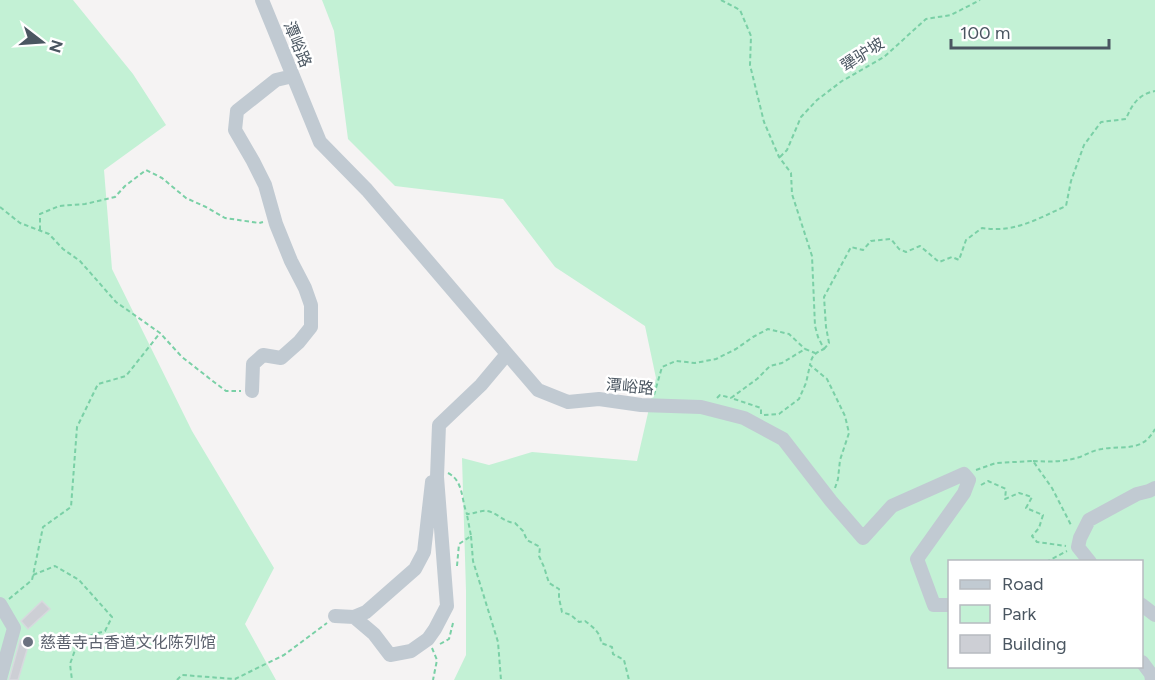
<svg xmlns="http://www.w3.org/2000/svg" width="1155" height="680" font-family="Figtree,'Noto Sans SC',sans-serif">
	<rect width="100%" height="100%" fill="#f5f3f3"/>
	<path fill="#c3f1d5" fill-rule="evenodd" d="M 0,0 L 73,0 L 133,74 L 166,125 L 104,170 L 112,269 L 192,431 L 274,568 L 245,624 L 276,680 L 0,680 Z
		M 322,0 L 1155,0 L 1155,680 L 454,680 L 466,655 L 466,591 L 462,458 L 489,465 L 532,452 L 637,461 L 656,378 L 645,326 L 555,267 L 503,199 L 395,186 L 348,139 L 334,31 ZM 950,562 L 1142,562 L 1142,666 L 950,666 Z"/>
	<path fill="#cdcfd5" stroke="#d7d9de" stroke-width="1.5" d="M 42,601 L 50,609 L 28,629 L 21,621 Z
		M 20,640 L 29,643 L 18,680 L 9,680 Z"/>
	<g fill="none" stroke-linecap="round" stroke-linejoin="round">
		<path stroke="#7ad0a6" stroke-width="2" stroke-dasharray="4.5 3" stroke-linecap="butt" d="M 721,0 L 740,10 L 751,36 L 750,65 L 764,122 L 779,157 L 791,173 L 792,194 L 812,256 L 815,326 L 818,337 L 824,349 C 815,353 812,355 810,365 L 827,379 L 845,416 L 849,433 L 840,460 L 838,479 L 835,488
			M 780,157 L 787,150 L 801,117 L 817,100 L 842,81 L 884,57 L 926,19 L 951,15 L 980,0
			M 0,207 L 20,223 L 49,234 L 63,249 L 80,261 L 116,302 L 160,333 L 182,357 L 214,382 L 226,391 L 241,391
			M 40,230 L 40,214 L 59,206 L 85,204 L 115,197 L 125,186 L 146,170 L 162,178 L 186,198 L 206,207 L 225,218 L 259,223 L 263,222
			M 824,349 L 829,343 L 826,327 L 824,297 L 851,247 L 863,250 L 871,241 L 891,239 L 899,249 L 906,252 L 920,246 L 939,262 L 952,257 L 959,260 L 966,240 L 982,228 C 1015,233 1037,219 1066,206 L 1071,181 L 1084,145 L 1101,122 L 1126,119 C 1132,104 1139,94 1155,91
			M 654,395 L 662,367 L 676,361 L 695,363 L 716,359 L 736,349 L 753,337 L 768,329 L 789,334 L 805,349
			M 717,398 L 720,395 L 731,398
			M 761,414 L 761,408 L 731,398 L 757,379 L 770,366 L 782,363 L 805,349 L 815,353
			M 764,415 L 779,414 L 799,399 L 806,383 L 810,365
			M 1033,461 C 1051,462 1063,462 1080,457 C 1087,454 1094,450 1102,449 C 1124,445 1142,453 1155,429
			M 976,470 L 996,463 L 1033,461 L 1052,488 L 1072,527
			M 448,473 C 464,481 461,500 467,514 C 473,514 481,510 487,511 C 498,513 503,522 515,523 L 523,531 L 527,540 L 540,547 L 539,556 L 544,567 L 549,583 L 559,589 L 559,598 L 562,612 L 571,615 L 579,622 L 585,621 C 593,627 601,633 601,643 L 612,647 L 613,654 L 624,660 L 629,680
			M 981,485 L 988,481 L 1006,489 L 1005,499 L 1019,493 L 1032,497 L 1026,508 L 1043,515 L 1039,528 L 1032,536 L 1037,542 L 1066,546
			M 471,536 L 473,561 L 498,642 L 501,680
			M 1046,562 L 1067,551
			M 457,566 L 459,544 L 471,536 L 467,515
			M 33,575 L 55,566 L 79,580 L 112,617 L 105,631 L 79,639 L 70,664 L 72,680
			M 9,599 L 32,580 L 43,527 L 71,507 L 77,427 L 98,384 L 126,376 L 160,333
			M 440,644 L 449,639 L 453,623
			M 432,648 L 437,660 L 433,680
			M 177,680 L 182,675 L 235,679 L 284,655 L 327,623"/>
		<path stroke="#c1cad2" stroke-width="14" d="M 262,0 L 320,142 L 367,190 L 538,390 L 568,402 L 599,399 L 641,405 L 701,407 L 744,418 L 783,439 L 831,501 L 863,538 L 892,506 L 964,474 L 969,480 L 964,493 L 917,559 L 934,605 L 950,605
			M 252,391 L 253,364 L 263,355 L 281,358 L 299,342 L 311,327 L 311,305 L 305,288 L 291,261 L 276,224 L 265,185 L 253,161 L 235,130 L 237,111 L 276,80 L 293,76
			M 1090,562 L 1078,547 L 1080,538 L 1089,520 L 1137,494 L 1149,491 L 1155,488
			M 0,604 L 14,628 L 0,679
			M 1142,605 L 1155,615
			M 335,616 L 354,617 L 374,634 L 390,655 L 411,651 L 428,639 L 435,629 L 447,606 L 437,477 L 439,425 L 481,385 L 507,354
			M 354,617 L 366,612 L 415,569 L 424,552 L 432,482
			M 1142,662 L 1151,674 L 1152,680"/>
	</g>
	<circle fill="#6b7280" stroke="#fff" stroke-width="2" cx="28" cy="642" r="6"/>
	<g text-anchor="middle" stroke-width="5" stroke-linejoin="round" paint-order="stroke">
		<g font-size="16" fill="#4a5661" stroke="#fff">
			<text transform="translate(298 44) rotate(68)" y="6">潭峪路</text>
			<text transform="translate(862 54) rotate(-33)" y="6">犟驴坡</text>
			<text transform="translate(630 386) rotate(5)" y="6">潭峪路</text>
		</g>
		<g font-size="16" fill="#5b616d" stroke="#fff" text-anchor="start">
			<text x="40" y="648">慈善寺古香道文化陈列馆</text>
		</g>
	</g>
	<rect x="948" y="560" width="195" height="108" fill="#ffffff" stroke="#b7bbc0" stroke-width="1.5"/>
	<rect x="960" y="580" width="30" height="9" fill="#c1cad2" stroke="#b7bbc0" stroke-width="1.5"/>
	<text x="1002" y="590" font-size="18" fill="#4a5661">Road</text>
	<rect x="960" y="605" width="30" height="18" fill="#c3f1d5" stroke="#b7bbc0" stroke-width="1.5"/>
	<text x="1002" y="620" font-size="18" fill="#4a5661">Park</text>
	<rect x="960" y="635" width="30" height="18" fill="#cdcfd5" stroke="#b7bbc0" stroke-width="1.5"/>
	<text x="1002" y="650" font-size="18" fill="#4a5661">Building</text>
	<g transform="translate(42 42) rotate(107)" stroke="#ffffff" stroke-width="4.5" paint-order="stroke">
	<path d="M0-4.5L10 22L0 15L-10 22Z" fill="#4a5661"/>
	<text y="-9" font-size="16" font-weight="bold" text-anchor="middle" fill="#4a5661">N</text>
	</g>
	<path d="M951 39v9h158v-9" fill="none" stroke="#4a5661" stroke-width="3"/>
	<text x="960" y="39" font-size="18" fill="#4a5661" stroke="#ffffff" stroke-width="4.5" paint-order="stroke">100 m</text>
</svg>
